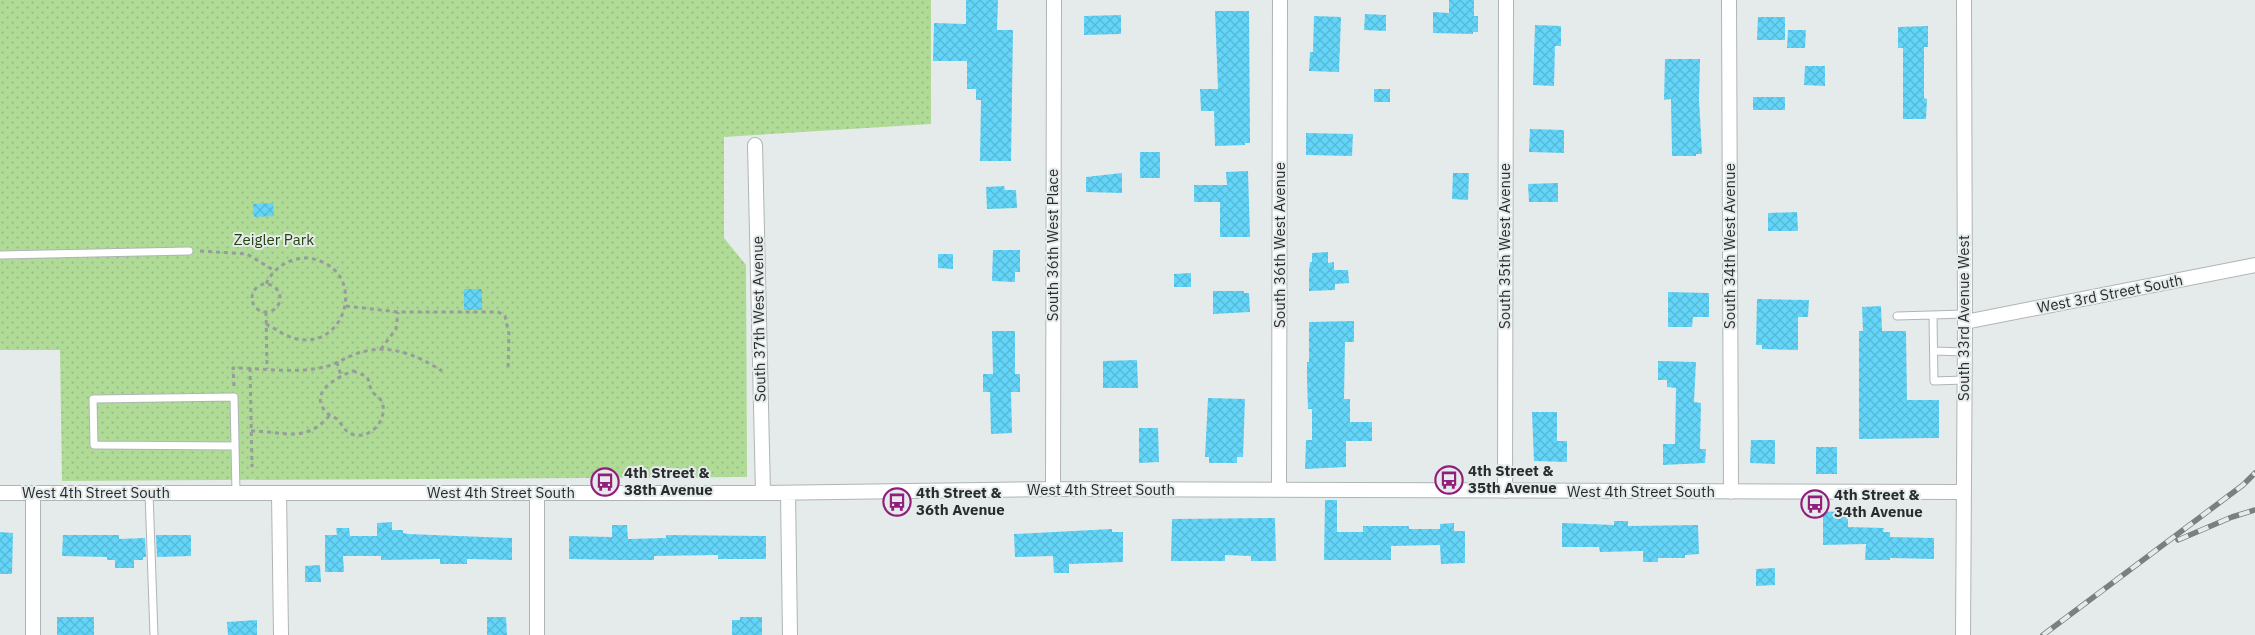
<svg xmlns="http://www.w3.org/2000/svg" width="2255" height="635" font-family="'IBM Plex Sans',sans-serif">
	<defs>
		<pattern id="park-dots" width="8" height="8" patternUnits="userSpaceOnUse" patternTransform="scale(1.25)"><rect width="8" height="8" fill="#afdb96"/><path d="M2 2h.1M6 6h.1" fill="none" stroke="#97bc81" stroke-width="1.8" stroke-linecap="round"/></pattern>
		<pattern id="building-cross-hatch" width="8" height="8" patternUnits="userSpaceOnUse" patternTransform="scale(1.25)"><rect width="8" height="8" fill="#63d5f8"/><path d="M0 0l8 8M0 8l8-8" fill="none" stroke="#56b7d5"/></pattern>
	</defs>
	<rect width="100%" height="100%" fill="#e5ebeb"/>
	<path fill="url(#park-dots)" d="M 0,0 L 931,0 L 931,124 L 724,137 L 724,238 L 746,265 L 747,477 L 62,481 L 60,350 L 0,350 Z"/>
	<path fill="url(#building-cross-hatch)" d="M 966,0 L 998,0 L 997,30 L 1013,30 L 1011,161 L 980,161 L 981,100 L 976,100 L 976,89 L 967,89 L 967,61 L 933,61 L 934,23 L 966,24 Z
		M 1449,0 L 1474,0 L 1474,16 L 1478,16 L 1478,32 L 1473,32 L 1473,34 L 1433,33 L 1433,12 L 1449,13 Z
		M 1215,11 L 1249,11 L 1250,143 L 1245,143 L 1245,145 L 1215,146 L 1214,111 L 1201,111 L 1200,89 L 1218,89 Z
		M 1365,14 L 1386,15 L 1386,31 L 1364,30 Z
		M 1121,15 L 1121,34 L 1084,35 L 1084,16 Z
		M 1314,16 L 1341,17 L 1339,72 L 1309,71 L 1310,52 L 1313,52 Z
		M 1758,17 L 1785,17 L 1785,40 L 1757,40 Z
		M 1535,25 L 1561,26 L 1561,46 L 1555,46 L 1554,86 L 1533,85 Z
		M 1928,26 L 1928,47 L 1924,47 L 1924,98 L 1927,99 L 1926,119 L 1903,119 L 1903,48 L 1898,48 L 1898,27 Z
		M 1788,30 L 1806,30 L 1805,48 L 1787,48 Z
		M 1665,59 L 1700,59 L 1699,99 L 1702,154 L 1696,154 L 1696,156 L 1672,156 L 1671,99 L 1664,100 Z
		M 1805,66 L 1825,66 L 1825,86 L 1804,85 Z
		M 1374,89 L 1390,89 L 1390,102 L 1374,102 Z
		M 1753,97 L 1785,97 L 1785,110 L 1753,110 Z
		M 1530,129 L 1564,130 L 1564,153 L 1529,152 Z
		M 1306,133 L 1353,134 L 1352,156 L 1306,155 Z
		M 1140,152 L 1160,152 L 1160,178 L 1140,178 Z
		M 1248,171 L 1250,237 L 1220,237 L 1220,202 L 1194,202 L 1194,185 L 1227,185 L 1226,172 Z
		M 1122,173 L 1122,193 L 1086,192 L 1086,177 Z
		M 1453,173 L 1469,173 L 1468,200 L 1452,199 Z
		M 1558,183 L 1558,202 L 1529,202 L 1528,184 Z
		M 1004,186 L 1005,190 L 1016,190 L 1017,208 L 987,209 L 986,187 Z
		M 273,203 L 274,216 L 254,217 L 253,204 Z
		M 1797,212 L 1798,231 L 1768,231 L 1768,213 Z
		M 993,250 L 1020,250 L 1020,272 L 1015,272 L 1015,282 L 992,281 Z
		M 1328,252 L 1328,263 L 1334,262 L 1334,270 L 1348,270 L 1349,283 L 1335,284 L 1335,290 L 1309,291 L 1309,271 L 1310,262 L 1312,262 L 1312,253 Z
		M 938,254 L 953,254 L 953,269 L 938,268 Z
		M 1191,273 L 1191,287 L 1174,287 L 1174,274 Z
		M 464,289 L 482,289 L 482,310 L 464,310 Z
		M 1213,291 L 1244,291 L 1244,293 L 1249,293 L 1250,312 L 1213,314 Z
		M 1668,292 L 1709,293 L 1709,317 L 1693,317 L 1692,327 L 1668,327 Z
		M 1757,299 L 1809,300 L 1808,317 L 1798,317 L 1798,350 L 1762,349 L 1762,345 L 1756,345 Z
		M 1881,306 L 1882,331 L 1906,331 L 1907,400 L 1939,400 L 1939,438 L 1859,439 L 1859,331 L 1863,331 L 1862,307 Z
		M 1354,321 L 1354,342 L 1345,342 L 1344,399 L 1350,399 L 1350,422 L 1372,422 L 1372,441 L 1346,441 L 1346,467 L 1305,469 L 1306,440 L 1312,440 L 1312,409 L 1308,409 L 1307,378 L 1307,362 L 1309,362 L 1309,322 Z
		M 992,331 L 1015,331 L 1015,374 L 1020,374 L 1020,392 L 1011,392 L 1012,433 L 991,434 L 990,392 L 983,392 L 983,374 L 993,374 Z
		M 1137,360 L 1138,388 L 1103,388 L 1103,361 Z
		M 1658,361 L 1696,362 L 1694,402 L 1701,403 L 1700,449 L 1706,449 L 1705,463 L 1663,465 L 1663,444 L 1675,444 L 1676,388 L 1667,387 L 1667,380 L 1658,380 Z
		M 1208,398 L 1245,399 L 1243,457 L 1237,457 L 1237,463 L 1209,463 L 1209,457 L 1205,457 Z
		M 1532,412 L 1557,412 L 1557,441 L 1567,441 L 1567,462 L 1534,461 Z
		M 1139,428 L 1158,428 L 1159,462 L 1139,463 Z
		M 1751,440 L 1775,440 L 1775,464 L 1750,463 Z
		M 1816,447 L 1837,447 L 1837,474 L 1816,474 Z
		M 1325,500 L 1337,500 L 1337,532 L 1363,532 L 1363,526 L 1409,526 L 1409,529 L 1440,529 L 1440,524 L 1454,523 L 1454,531 L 1465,531 L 1465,563 L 1441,564 L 1440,545 L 1391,546 L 1391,560 L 1324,560 Z
		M 1848,511 L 1848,527 L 1884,528 L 1883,532 L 1890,532 L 1890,537 L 1934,538 L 1934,559 L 1890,558 L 1890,560 L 1865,560 L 1866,544 L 1823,545 L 1823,512 Z
		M 1275,518 L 1276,561 L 1251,561 L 1251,556 L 1225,555 L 1225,561 L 1171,561 L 1172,519 Z
		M 1614,521 L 1628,521 L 1628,526 L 1698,525 L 1699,554 L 1685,555 L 1685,558 L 1658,558 L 1658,562 L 1643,562 L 1643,551 L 1600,552 L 1599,547 L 1562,547 L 1562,523 L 1614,525 Z
		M 392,522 L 392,530 L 403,530 L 403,533 L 408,534 L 512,538 L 512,560 L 467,559 L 467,564 L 440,564 L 440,559 L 381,560 L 381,556 L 343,556 L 344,572 L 325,572 L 325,535 L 337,535 L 336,528 L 349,528 L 350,536 L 377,536 L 377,523 Z
		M 612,525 L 627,525 L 628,539 L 666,538 L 666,535 L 766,536 L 766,559 L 718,559 L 718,555 L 654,556 L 654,560 L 617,560 L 569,559 L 569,536 L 612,537 Z
		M 1112,529 L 1112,532 L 1123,532 L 1123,562 L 1069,564 L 1069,573 L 1054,573 L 1053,556 L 1015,557 L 1014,534 Z
		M 0,532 L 13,533 L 12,574 L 0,574 Z
		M 63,535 L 119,535 L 119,539 L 145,538 L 146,557 L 143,557 L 143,560 L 134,560 L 134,568 L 115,568 L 115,560 L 107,560 L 107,557 L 62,556 Z
		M 156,535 L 191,535 L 191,556 L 157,557 Z
		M 320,565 L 321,582 L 305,582 L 305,566 Z
		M 1775,568 L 1775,585 L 1756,586 L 1756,569 Z
		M 57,617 L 94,617 L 94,635 L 57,635 Z
		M 487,617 L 506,617 L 507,635 L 487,635 Z
		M 740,617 L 762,617 L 762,635 L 732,635 L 732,620 L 740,620 Z
		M 257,620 L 257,635 L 228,635 L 227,622 Z"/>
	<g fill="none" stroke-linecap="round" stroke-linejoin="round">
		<g stroke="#afb5b5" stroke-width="9">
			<path id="lane" d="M 0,255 L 189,251
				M 1933,315 L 1934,381 L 1964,380
				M 1897,316 L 1965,314
				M 1934,351 L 1965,352
				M 235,446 L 94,445 L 93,399 L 234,397 L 236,493
				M 149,493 L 154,635"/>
		</g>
		<g stroke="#afb5b5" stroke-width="16">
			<path id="street" d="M 1729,0 L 1731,492
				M 755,145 L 763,493
				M 1965,322 L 2255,265
				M 1053,489 L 1054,0
				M 1279,489 L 1280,0
				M 1505,491 L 1506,0
				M 0,493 L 763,493 L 1053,489 L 1962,492
				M 33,493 L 33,635
				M 279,493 L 281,635
				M 537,493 L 537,635
				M 788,493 L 790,635
				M 1963,635 L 1965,322 L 1964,0"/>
		</g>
		<path stroke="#979c9c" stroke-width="3" stroke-dasharray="4 4" stroke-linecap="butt" d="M 200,251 L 247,254 L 275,271
			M252 298a14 14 0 1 1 28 0a14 14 0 1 1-28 0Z
			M 346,306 L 398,312 L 498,312 L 505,316 L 509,334 L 508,370
			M 266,312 L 267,369
			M 266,324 C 276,329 286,337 297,339 C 345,349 366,278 320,261 C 312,258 305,257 297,259 C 283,262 272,271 266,284
			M 381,349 L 396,329 L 398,312
			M 337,362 L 341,376
			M 250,368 L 252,467
			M 353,371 L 366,376 C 370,381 369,386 372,391 C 374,395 380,397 382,402 C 388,419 372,438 355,435 C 345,433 343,426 338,420 C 334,416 329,416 325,411 C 309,391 338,377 353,371 Z
			M 234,386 L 233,368 C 262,368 296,374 324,367 C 334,365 343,359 353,355 C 385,342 414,353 442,371
			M 251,431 C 283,431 305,444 329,416"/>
		<use href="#lane" stroke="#fff" stroke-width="7"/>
		<use href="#street" stroke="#fff" stroke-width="14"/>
		<g stroke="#7b7f7f" stroke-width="5.5">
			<path id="rail" d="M 2178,540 L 2232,517 L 2255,510
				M 2043,635 L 2243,485 L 2255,473"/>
		</g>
		<use href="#rail" stroke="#e5ebeb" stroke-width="4" stroke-dasharray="11" stroke-linecap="butt"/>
	</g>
	<defs>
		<g id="bus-ring" transform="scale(1.4375)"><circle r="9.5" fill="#e5ebeb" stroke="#921e7c" stroke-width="1.5"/><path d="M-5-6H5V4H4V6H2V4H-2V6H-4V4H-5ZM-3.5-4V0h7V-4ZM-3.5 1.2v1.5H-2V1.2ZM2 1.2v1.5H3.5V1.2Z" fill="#921e7c"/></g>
	</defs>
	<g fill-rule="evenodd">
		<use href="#bus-ring" x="1449" y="480"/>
		<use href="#bus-ring" x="605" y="482"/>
		<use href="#bus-ring" x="897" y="502"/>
		<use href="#bus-ring" x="1815" y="504"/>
	</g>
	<g text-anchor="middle" stroke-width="4" stroke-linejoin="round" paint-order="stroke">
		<g font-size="15" fill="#23420d" stroke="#e5ebeb">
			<text x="274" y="245">Zeigler Park</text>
		</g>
		<g font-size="15" fill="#292c2c" stroke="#e5ebeb">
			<text transform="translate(1053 245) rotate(-90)" y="5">South 36th West Place</text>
			<text transform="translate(1280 245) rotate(-90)" y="5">South 36th West Avenue</text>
			<text transform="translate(1505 246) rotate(-90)" y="5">South 35th West Avenue</text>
			<text transform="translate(1730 246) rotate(-90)" y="5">South 34th West Avenue</text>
			<text transform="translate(2110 294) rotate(-11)" y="5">West 3rd Street South</text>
			<text transform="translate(1964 318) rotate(-90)" y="5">South 33rd Avenue West</text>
			<text transform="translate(759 319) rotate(-91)" y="5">South 37th West Avenue</text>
			<text x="1101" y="495">West 4th Street South</text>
			<text x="1641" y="497">West 4th Street South</text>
			<text x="96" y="498">West 4th Street South</text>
			<text x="501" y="498">West 4th Street South</text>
		</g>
		<g font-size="15" font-weight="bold" fill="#292c2c" stroke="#e5ebeb" text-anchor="start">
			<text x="1468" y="476">4th Street &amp;<tspan x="1468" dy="17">35th Avenue</tspan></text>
			<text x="624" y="478">4th Street &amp;<tspan x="624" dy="17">38th Avenue</tspan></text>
			<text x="916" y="498">4th Street &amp;<tspan x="916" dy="17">36th Avenue</tspan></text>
			<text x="1834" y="500">4th Street &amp;<tspan x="1834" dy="17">34th Avenue</tspan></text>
		</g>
	</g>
</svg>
